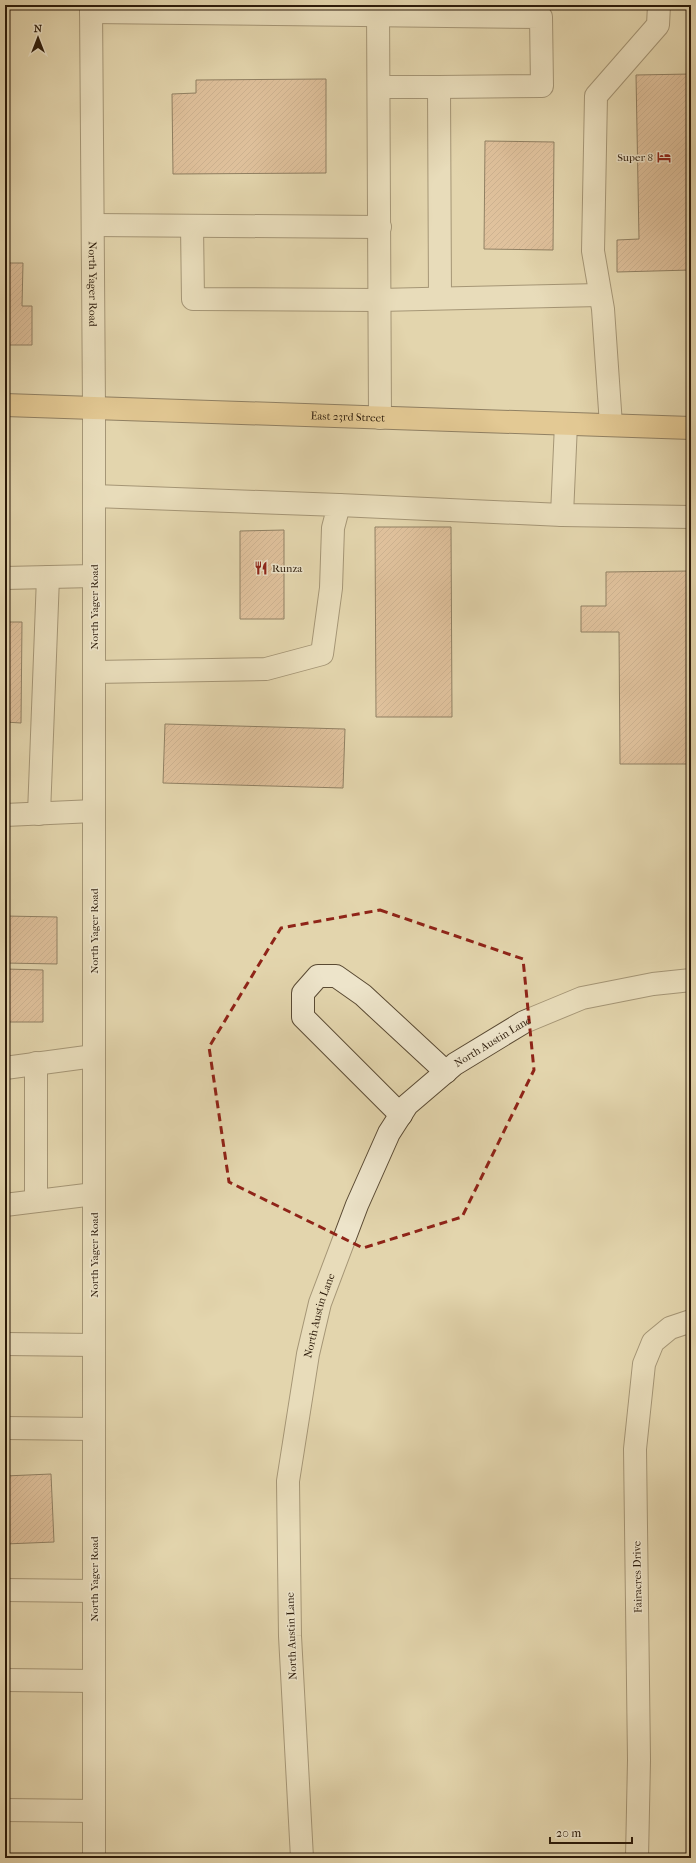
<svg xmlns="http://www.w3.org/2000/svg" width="696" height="1863" font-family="'IM FELL French Canon',serif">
	<defs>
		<pattern id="building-hatch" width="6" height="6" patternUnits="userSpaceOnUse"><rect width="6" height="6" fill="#dcab8b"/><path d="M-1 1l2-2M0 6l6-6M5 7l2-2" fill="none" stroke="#b38a70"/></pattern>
	</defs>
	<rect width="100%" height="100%" fill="#e3d5ad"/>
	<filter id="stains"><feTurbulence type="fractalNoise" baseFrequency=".005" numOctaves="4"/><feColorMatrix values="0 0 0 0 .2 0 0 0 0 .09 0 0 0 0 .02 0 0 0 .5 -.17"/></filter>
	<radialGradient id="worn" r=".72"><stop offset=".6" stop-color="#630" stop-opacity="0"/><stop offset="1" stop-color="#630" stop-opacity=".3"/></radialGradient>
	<path fill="url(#building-hatch)" stroke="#2c1b0a" d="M 691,74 L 691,270 L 617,272 L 617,240 L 639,239 L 636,75 Z
		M 326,79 L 326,173 L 173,174 L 172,94 L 196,93 L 196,80 Z
		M 485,141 L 554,142 L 553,250 L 484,249 Z
		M 5,263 L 23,263 L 22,306 L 32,306 L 32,345 L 5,345 Z
		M 375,527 L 451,527 L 452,717 L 376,717 Z
		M 284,530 L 284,619 L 240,619 L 240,531 Z
		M 691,571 L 691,764 L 620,764 L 619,632 L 581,632 L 581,606 L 606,606 L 606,572 Z
		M 5,622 L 22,622 L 21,723 L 5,722 Z
		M 165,724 L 345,729 L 343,788 L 163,783 Z
		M 5,916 L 57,917 L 57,964 L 5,963 Z
		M 5,969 L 43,970 L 43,1022 L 5,1022 Z
		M 51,1474 L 54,1542 L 5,1544 L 5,1476 Z"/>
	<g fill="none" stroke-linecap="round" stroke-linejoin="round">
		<g stroke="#5a4a33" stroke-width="24">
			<g id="minor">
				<path id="s1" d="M 91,5 L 94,407 L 94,1858"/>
				<path d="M 378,5 L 380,418"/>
				<path d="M 91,12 L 541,17 L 542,86 L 439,87"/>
				<path d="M 379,87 L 439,87 L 440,298"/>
				<path d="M 93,225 L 380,227"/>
				<path d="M 192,226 L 193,299 L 379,300 L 600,295"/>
				<path d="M 611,425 L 603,309 L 593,251 L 596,96 L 658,25 L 659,5"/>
				<path d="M 94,496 L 339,505 L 333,528 L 331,588 L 322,654 L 266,669 L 94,672"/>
				<path d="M 339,505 L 562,515 L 691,517"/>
				<path d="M 562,515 L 566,424"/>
				<path d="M 5,578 L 94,576"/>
				<path d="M 39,814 L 48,577"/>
				<path d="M 5,815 L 94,811"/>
				<path d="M 5,1068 L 94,1056"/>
				<path d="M 401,1115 L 303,1017 L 303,993 L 318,976 L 336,976 L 363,995 L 446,1072"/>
				<path d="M 36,1201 L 36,1063"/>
				<path d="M 5,1205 L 94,1194"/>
				<path d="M 5,1344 L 94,1345"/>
				<path d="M 5,1428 L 94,1429"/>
				<path d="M 5,1590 L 94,1591"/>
				<path d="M 5,1680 L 94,1681"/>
				<path d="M 5,1810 L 94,1811"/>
				<path id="s2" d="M 302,1858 L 290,1636 L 288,1481 L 308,1354 L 320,1303 L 357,1205 L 389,1133 L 407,1105 L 455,1064 L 524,1022 L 582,998 L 653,984 L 691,980"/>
				<path d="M 637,1858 L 639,1760 L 635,1449 L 644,1364 L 653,1342 L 670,1328 L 691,1321"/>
			</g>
		</g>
		<g stroke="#2c1b0a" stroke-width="24">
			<g id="major">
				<path id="s3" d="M 5,405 L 691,428"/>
			</g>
		</g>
		<use href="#minor" stroke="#ede4ca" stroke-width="22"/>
		<use href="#major" stroke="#e2ba76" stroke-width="22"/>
	</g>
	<path d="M0 0H696V1863H0ZM 380,910 L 523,959 L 534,1070 L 462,1217 L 363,1248 L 229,1182 L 209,1047 L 281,928 Z" fill="#e3d5ad" fill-opacity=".55" fill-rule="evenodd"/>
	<path fill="none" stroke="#8f2418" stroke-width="3" stroke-dasharray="8 5" stroke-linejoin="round" d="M 380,910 L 523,959 L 534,1070 L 462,1217 L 363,1248 L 229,1182 L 209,1047 L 281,928 Z"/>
	<defs>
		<g id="hotel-bare" transform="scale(1.08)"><path d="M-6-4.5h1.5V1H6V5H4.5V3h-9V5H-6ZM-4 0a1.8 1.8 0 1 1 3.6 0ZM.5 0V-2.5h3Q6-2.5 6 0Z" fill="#8f2418" stroke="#ede4ca" stroke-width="2.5" paint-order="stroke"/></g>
		<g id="restaurant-bare" transform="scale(1.08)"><path d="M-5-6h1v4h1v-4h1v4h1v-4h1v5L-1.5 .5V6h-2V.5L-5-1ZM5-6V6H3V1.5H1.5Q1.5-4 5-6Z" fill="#8f2418" stroke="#ede4ca" stroke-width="2.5" paint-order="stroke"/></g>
	</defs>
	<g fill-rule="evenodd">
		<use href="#hotel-bare" x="664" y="157"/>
		<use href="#restaurant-bare" x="261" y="568"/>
	</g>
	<g text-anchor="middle" stroke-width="3" stroke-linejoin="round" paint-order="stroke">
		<g font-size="11" fill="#2c1b0a" stroke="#ede4ca" text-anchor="end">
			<text x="653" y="161">Super 8</text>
			<text x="272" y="572" text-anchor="start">Runza</text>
		</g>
		<g font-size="11" fill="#2c1b0a" stroke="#ede4ca">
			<text dy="4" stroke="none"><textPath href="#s1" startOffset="279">North Yager Road</textPath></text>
			<text dy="4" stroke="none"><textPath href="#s3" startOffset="343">East 23rd Street</textPath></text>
			<text transform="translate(94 607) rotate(-90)" y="4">North Yager Road</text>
			<text transform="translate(94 931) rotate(-90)" y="4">North Yager Road</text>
			<text dy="4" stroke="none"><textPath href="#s2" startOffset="882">North Austin Lane</textPath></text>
			<text transform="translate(94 1255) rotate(-90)" y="4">North Yager Road</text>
			<text dy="4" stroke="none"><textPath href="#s2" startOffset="546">North Austin Lane</textPath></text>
			<text transform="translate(637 1577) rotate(-91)" y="4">Fairacres Drive</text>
			<text transform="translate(94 1579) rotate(-90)" y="4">North Yager Road</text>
			<text transform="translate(291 1636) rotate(-92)" y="4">North Austin Lane</text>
		</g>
	</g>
	<rect width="696" height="1863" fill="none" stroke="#e3d5ad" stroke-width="20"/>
	<rect x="6" y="6" width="684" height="1851" fill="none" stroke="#2c1b0a" stroke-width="2"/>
	<rect x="10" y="10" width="676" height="1843" fill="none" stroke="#2c1b0a"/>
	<g transform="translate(38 38)" stroke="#ede4ca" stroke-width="3" paint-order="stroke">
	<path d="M0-3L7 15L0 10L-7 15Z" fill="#2c1b0a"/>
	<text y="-6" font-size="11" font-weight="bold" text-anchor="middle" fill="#2c1b0a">N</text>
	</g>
	<path d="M550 1837v6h82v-6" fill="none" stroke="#2c1b0a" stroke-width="2"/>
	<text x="556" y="1837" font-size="12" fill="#2c1b0a" stroke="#ede4ca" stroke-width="3" paint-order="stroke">20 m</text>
	<rect width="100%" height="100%" filter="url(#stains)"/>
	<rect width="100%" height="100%" fill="url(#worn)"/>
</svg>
